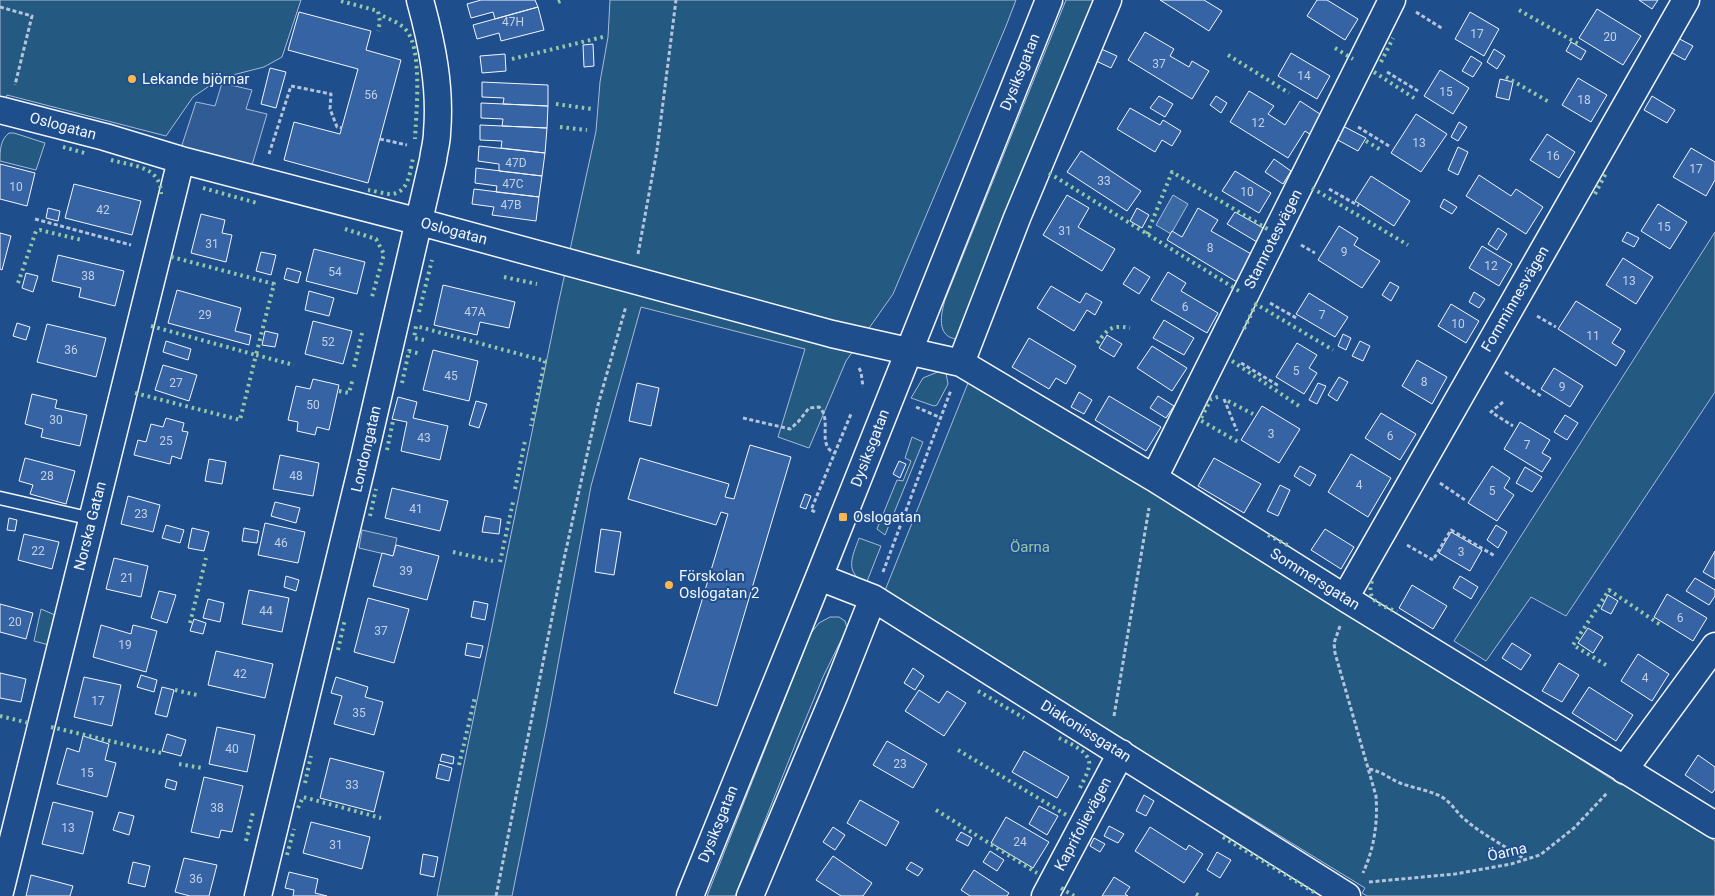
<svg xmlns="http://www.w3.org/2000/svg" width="1715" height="896" font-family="Roboto,sans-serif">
	<rect width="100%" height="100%" fill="#1f4e8c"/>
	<path fill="#245a82" stroke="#a8bbd7" d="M 0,0 L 301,0 L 282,57 L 264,67 L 221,78 L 193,97 L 166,136 L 7,95 L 5,102 L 0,102 Z
		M 610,0 L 1016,0 L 1006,26 L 893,294 L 846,361 L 809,448 L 778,437 L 805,349 L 641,307 L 591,486 L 547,723 L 512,896 L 437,896 L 558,305 L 596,131 L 600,82 L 608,37 Z
		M 1066,0 L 1094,0 L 961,335 L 956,339 C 936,336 941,314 945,300 Z
		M 9,133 L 14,133 L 45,143 L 36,170 L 0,161 C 0,151 0,140 9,133 Z
		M 1715,232 L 1715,392 L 1566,616 L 1531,597 L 1486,661 L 1454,641 Z
		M 940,371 L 946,373 L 948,384 L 937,405 L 934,406 L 911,398 L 923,378 Z
		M 972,373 L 1621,785 L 1623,784 L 1715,841 L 1715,896 L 1367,896 L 1362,893 L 1365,888 L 884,593 Z
		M 912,437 L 923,442 L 885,535 L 877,529 L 897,480 L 903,481 L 911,461 L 905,458 Z
		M 859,538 L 881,546 L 866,584 C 844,571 852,558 859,538 Z
		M 41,609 L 55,615 L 49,645 L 34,641 Z
		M 830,617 L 839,617 L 845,621 L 847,628 L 823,677 L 797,740 L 735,896 L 707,896 L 811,633 L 819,623 Z"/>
	<path fill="#305b95" stroke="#a8bbd7" d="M 222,83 L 252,90 L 246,109 L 267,114 L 252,165 L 181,148 L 196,102 L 215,106 Z
		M 362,530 L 397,538 L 393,556 L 359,548 Z"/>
	<path fill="#3b69a3" stroke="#a8bbd7" d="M 1173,195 L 1188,204 L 1171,234 L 1156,225 Z"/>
	<path fill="#3563a3" stroke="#f2f6ff" d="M 481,0 L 535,0 L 538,7 L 495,19 L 493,12 L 471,18 L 467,4 Z
		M 1160,0 L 1204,0 L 1222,11 L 1209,31 Z
		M 1317,0 L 1327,0 L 1358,19 L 1345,40 L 1307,16 Z
		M 1639,0 L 1658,0 L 1652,9 Z
		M 538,7 L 544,30 L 501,41 L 499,33 L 477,39 L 473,25 Z
		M 1597,9 L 1641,36 L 1623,65 L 1579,38 Z
		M 299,12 L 371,31 L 366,50 L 401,60 L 368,183 L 284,160 L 294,122 L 340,134 L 358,69 L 288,50 Z
		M 1470,12 L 1499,29 L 1484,56 L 1455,39 Z
		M 1145,32 L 1174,49 L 1170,56 L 1189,67 L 1192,61 L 1209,71 L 1192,99 L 1128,60 Z
		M 1672,35 L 1693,46 L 1685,60 L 1665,49 Z
		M 1571,42 L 1586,51 L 1581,60 L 1566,51 Z
		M 593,44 L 594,66 L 584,67 L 583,45 Z
		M 1099,48 L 1117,56 L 1111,68 L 1094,60 Z
		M 1494,49 L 1505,56 L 1497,69 L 1487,62 Z
		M 1291,53 L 1330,76 L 1317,99 L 1278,76 Z
		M 505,54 L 506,71 L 482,73 L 480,56 Z
		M 1471,56 L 1482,63 L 1473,77 L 1462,71 Z
		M 270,68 L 286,72 L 276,108 L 261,104 Z
		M 1440,70 L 1469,88 L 1453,114 L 1424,96 Z
		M 1578,78 L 1607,95 L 1591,122 L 1562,105 Z
		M 1500,79 L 1513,82 L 1509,100 L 1496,97 Z
		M 482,82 L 548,85 L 548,106 L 503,104 L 504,98 L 482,97 Z
		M 1249,91 L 1274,106 L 1268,114 L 1285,125 L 1300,101 L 1323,116 L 1311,135 L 1305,131 L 1288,158 L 1230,122 Z
		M 1159,96 L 1173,104 L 1165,117 L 1150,108 Z
		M 1216,96 L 1227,103 L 1221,113 L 1210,105 Z
		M 1652,96 L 1675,110 L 1667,123 L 1644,110 Z
		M 481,103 L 548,106 L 547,128 L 502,126 L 503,119 L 481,118 Z
		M 1130,108 L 1160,125 L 1163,120 L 1181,131 L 1172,146 L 1162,140 L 1155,152 L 1117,129 Z
		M 1416,114 L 1447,134 L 1421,172 L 1391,153 Z
		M 1459,122 L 1467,127 L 1458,141 L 1451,137 Z
		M 480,125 L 547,128 L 545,153 L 501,148 L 502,141 L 480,140 Z
		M 1341,125 L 1366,138 L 1358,151 L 1334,138 Z
		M 1547,134 L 1575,152 L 1559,178 L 1530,160 Z
		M 479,146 L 545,153 L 542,176 L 499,171 L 499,164 L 478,161 Z
		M 1458,147 L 1468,152 L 1458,175 L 1448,170 Z
		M 1691,148 L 1715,162 L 1715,180 L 1706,196 L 1673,177 Z
		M 1081,151 L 1141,191 L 1127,211 L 1067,172 Z
		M 1274,159 L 1291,171 L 1283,184 L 1265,172 Z
		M 0,164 L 35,173 L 27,206 L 0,199 Z
		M 476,168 L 542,176 L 539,197 L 496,192 L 497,186 L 475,183 Z
		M 1235,171 L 1271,193 L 1259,213 L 1222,191 Z
		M 1479,175 L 1511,196 L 1516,189 L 1543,207 L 1526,234 L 1466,196 Z
		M 1371,176 L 1410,201 L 1394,226 L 1355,201 Z
		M 74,184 L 141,201 L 132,235 L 65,218 Z
		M 474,189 L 539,197 L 536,221 L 492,215 L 494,207 L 472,204 Z
		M 1067,195 L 1089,208 L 1078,227 L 1115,249 L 1102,271 L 1043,235 Z
		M 1444,199 L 1457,207 L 1452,214 L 1440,207 Z
		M 1658,204 L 1687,222 L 1670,249 L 1641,231 Z
		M 48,208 L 60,211 L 58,221 L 46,218 Z
		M 1137,208 L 1149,215 L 1142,228 L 1130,221 Z
		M 1198,208 L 1218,220 L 1211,231 L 1253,255 L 1237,282 L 1167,240 L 1172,231 L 1182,237 Z
		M 1235,212 L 1265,229 L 1257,242 L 1227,224 Z
		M 201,214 L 225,220 L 222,233 L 232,235 L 226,262 L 191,253 Z
		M 1339,226 L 1358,238 L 1354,245 L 1380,261 L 1362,288 L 1318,260 Z
		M 1498,228 L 1507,234 L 1497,250 L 1488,244 Z
		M 1627,232 L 1639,238 L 1634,247 L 1622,241 Z
		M 0,233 L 11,236 L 2,270 L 0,269 Z
		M 1482,246 L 1512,264 L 1499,286 L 1469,268 Z
		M 314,249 L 365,262 L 357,294 L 306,281 Z
		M 261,252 L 276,255 L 271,275 L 256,271 Z
		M 58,255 L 124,271 L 115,306 L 79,297 L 81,288 L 52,281 Z
		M 1623,258 L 1653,277 L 1636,304 L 1606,285 Z
		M 1134,267 L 1150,277 L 1139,294 L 1123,284 Z
		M 287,268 L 301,272 L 298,283 L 284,279 Z
		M 1168,272 L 1186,283 L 1181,291 L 1218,313 L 1207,333 L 1151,300 Z
		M 26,273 L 38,276 L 33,292 L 22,288 Z
		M 1390,282 L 1399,287 L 1391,301 L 1382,295 Z
		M 443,285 L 515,302 L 509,328 L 480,322 L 477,335 L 434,325 Z
		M 1051,286 L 1080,303 L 1086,293 L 1102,302 L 1095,315 L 1087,310 L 1074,331 L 1037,308 Z
		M 177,290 L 241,308 L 235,331 L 251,335 L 249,345 L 168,323 Z
		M 309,291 L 334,298 L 329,316 L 305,310 Z
		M 1474,292 L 1485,299 L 1479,308 L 1469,302 Z
		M 1309,293 L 1348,317 L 1335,337 L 1296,314 Z
		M 1576,301 L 1621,329 L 1612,343 L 1625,351 L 1616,366 L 1558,329 Z
		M 1451,304 L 1479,321 L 1466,343 L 1438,326 Z
		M 1164,320 L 1194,338 L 1184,355 L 1153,338 Z
		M 313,321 L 352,331 L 343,364 L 305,354 Z
		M 17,323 L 30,327 L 26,340 L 13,336 Z
		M 47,324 L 106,338 L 96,377 L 37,362 Z
		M 265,331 L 278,334 L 275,347 L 262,345 Z
		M 1343,334 L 1351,338 L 1346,350 L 1338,346 Z
		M 1107,335 L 1122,344 L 1114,357 L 1099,348 Z
		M 1029,338 L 1076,366 L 1066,384 L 1056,378 L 1049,389 L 1012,367 Z
		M 166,341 L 191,349 L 188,360 L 163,352 Z
		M 1360,341 L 1370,346 L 1363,361 L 1352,356 Z
		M 1297,343 L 1317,355 L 1309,368 L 1317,373 L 1304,394 L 1276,377 Z
		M 1152,346 L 1187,368 L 1172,391 L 1137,368 Z
		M 433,350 L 478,361 L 469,401 L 423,390 Z
		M 1417,360 L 1447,377 L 1432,404 L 1402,386 Z
		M 163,365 L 197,375 L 189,401 L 155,390 Z
		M 1554,368 L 1583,386 L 1570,407 L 1541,389 Z
		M 1339,377 L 1348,382 L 1337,401 L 1328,395 Z
		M 313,379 L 339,385 L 329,430 L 317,427 L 315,435 L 297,431 L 298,422 L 288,420 L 296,386 L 310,389 Z
		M 637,383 L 659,388 L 651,426 L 629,421 Z
		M 1318,383 L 1326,386 L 1317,404 L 1309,400 Z
		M 1079,392 L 1092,400 L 1084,414 L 1071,407 Z
		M 32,394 L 57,400 L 55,408 L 87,415 L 80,446 L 41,437 L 43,429 L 25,424 Z
		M 1109,396 L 1161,427 L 1146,451 L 1095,420 Z
		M 1158,396 L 1174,406 L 1166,418 L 1150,408 Z
		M 398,397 L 417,402 L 413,418 L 448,426 L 440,460 L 401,451 L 407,422 L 392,419 Z
		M 476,401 L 487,404 L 479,428 L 469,425 Z
		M 1262,406 L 1300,429 L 1279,463 L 1241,440 Z
		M 1381,413 L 1416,434 L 1400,460 L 1365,438 Z
		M 1565,415 L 1578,423 L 1567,440 L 1554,432 Z
		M 166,418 L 184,423 L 182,431 L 188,432 L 181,459 L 172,456 L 170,464 L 134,455 L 138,440 L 146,442 L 151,424 L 163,427 Z
		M 1520,422 L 1550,440 L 1542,453 L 1551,458 L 1542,472 L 1504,449 Z
		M 750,445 L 791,457 L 717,706 L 674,693 L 728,514 L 721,512 L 716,525 L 628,499 L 640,458 L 729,484 L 725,497 L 734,499 Z
		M 1351,454 L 1391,478 L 1368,517 L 1328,492 Z
		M 280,455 L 319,463 L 313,496 L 273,489 Z
		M 25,458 L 75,471 L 66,504 L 30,494 L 33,485 L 19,481 Z
		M 1214,458 L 1261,484 L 1244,513 L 1198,486 Z
		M 209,459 L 226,462 L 222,484 L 205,481 Z
		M 899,461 L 906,464 L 900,478 L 893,474 Z
		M 1300,466 L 1316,475 L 1310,486 L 1294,476 Z
		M 1492,466 L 1510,478 L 1504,488 L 1514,495 L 1497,521 L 1468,503 Z
		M 1525,467 L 1542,477 L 1532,492 L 1516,483 Z
		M 1280,485 L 1290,490 L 1278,516 L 1267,511 Z
		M 392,488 L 448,501 L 440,531 L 385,518 Z
		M 805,494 L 811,496 L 806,509 L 800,507 Z
		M 128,496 L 160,505 L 153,532 L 121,524 Z
		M 275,502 L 300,508 L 296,523 L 271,516 Z
		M 485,516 L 501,519 L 499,534 L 482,532 Z
		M 9,518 L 17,520 L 15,531 L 7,530 Z
		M 265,523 L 305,532 L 298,563 L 258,555 Z
		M 166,525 L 184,530 L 180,543 L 162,538 Z
		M 1496,525 L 1507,532 L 1498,548 L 1487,540 Z
		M 192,528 L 209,532 L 204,551 L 188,548 Z
		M 244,528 L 259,531 L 257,543 L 242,541 Z
		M 601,529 L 621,532 L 614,575 L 595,572 Z
		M 1325,529 L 1354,547 L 1341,569 L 1311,550 Z
		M 1451,532 L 1482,550 L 1470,571 L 1439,553 Z
		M 24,534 L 59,542 L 52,569 L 18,560 Z
		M 396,545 L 439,556 L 427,600 L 373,586 L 382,553 L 393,556 Z
		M 1715,551 L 1715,579 L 1703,572 Z
		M 114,558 L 148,566 L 141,597 L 106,589 Z
		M 286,576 L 299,580 L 296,591 L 284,587 Z
		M 1460,576 L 1478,587 L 1471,599 L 1453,588 Z
		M 1695,578 L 1715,590 L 1715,596 L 1709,605 L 1686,591 Z
		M 1412,585 L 1447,606 L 1433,629 L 1399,608 Z
		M 249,590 L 289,598 L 282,632 L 242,624 Z
		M 159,591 L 176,595 L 167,623 L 151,618 Z
		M 1667,594 L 1707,618 L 1693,641 L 1654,617 Z
		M 1608,595 L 1618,601 L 1611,614 L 1601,609 Z
		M 368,598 L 409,609 L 394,663 L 354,652 Z
		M 208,599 L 224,603 L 220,622 L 203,618 Z
		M 474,601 L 488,604 L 485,620 L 471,617 Z
		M 0,604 L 33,613 L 26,639 L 0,632 Z
		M 194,619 L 206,623 L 203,634 L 190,631 Z
		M 101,625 L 131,634 L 133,625 L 157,631 L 146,672 L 93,657 Z
		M 1588,628 L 1603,637 L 1593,653 L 1578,643 Z
		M 467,643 L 483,646 L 480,658 L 465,655 Z
		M 1512,643 L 1531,655 L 1521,670 L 1502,658 Z
		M 216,651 L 273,664 L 265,698 L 208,685 Z
		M 1638,654 L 1669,674 L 1652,701 L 1621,681 Z
		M 1559,663 L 1579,675 L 1562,702 L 1542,691 Z
		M 913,668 L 924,676 L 915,690 L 904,683 Z
		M 0,673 L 26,679 L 21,702 L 0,698 Z
		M 141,675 L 157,680 L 154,692 L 137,687 Z
		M 84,677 L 121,685 L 112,726 L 74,717 Z
		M 336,677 L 368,687 L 365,697 L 383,702 L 374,735 L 334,724 L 342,696 L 331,693 Z
		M 162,687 L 174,690 L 167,717 L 155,714 Z
		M 1589,687 L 1633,715 L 1616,741 L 1572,713 Z
		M 919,690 L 939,703 L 947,691 L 966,703 L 944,736 L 905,711 Z
		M 217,727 L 255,735 L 247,772 L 209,764 Z
		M 167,734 L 186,740 L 181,756 L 162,751 Z
		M 83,736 L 109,744 L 105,760 L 116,763 L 107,797 L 57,784 L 67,748 L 79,752 Z
		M 887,741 L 927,764 L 913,788 L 873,765 Z
		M 1024,751 L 1069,777 L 1057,798 L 1012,772 Z
		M 442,754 L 454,757 L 453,764 L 440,761 Z
		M 1698,755 L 1715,767 L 1715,789 L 1712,793 L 1685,775 Z
		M 330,758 L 384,772 L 374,812 L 320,798 Z
		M 439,764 L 452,768 L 449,781 L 436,778 Z
		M 204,777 L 243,786 L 232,832 L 221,830 L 219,838 L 191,832 Z
		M 167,779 L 177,782 L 175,790 L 165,787 Z
		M 1144,795 L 1154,801 L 1146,816 L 1136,811 Z
		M 860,800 L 899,822 L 886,846 L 847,823 Z
		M 53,802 L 93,812 L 83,854 L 42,844 Z
		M 1039,806 L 1058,816 L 1047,835 L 1029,824 Z
		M 119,812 L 134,816 L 129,835 L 113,830 Z
		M 1006,817 L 1049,842 L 1033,868 L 991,843 Z
		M 311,822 L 370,837 L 362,869 L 303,853 Z
		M 1109,826 L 1124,834 L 1118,843 L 1104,836 Z
		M 833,827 L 845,835 L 835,850 L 823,842 Z
		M 1150,827 L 1186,850 L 1189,845 L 1203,854 L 1184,883 L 1135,851 Z
		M 961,832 L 972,838 L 968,846 L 956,840 Z
		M 1094,838 L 1105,844 L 1100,852 L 1090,846 Z
		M 990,851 L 1004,860 L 997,871 L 983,862 Z
		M 1217,852 L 1231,860 L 1220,878 L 1207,870 Z
		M 423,854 L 438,857 L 434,877 L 420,874 Z
		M 833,856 L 872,883 L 863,896 L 841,896 L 816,880 Z
		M 184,858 L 217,865 L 209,896 L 190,896 L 175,892 Z
		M 133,862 L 150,866 L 145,887 L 128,883 Z
		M 911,862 L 923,869 L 918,876 L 906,869 Z
		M 974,870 L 1009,893 L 1007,896 L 970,896 L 961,890 Z
		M 289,872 L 318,879 L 315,893 L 327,896 L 293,896 L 294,890 L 285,888 Z
		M 31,875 L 73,886 L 70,896 L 26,896 Z
		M 1114,877 L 1130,887 L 1125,894 L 1128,896 L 1102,896 Z"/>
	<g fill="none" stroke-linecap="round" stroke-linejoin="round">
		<g stroke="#f2f6ff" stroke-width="15">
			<path id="service" d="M 0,498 L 92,519"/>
		</g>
		<g stroke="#f2f6ff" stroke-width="29">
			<path id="minor" d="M 0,110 L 105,137 L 181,160 L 420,222 L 832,334 L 961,363 L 1154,478 L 1345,598 L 1715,825
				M 961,363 L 1017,218 L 1108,0
				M 1154,478 L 1392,0
				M 819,577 L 873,598 L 1347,896
				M 1345,598 L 1686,0
				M 1624,770 L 1715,646
				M 0,892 L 181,160
				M 258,896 L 362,466 L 433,160 C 434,151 437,142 437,133 C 441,87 432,44 420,0
				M 690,896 L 819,577 L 1049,0
				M 750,896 L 835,694 L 873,598
				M 1045,896 L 1121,753"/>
		</g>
		<path stroke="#b3c4dc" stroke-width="3" stroke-dasharray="4 2.5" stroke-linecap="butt" d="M 0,7 L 32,16 L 15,85
			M 1416,12 L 1443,29
			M 1387,72 L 1418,91
			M 1358,127 L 1389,146
			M 380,139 L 407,145
			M 269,154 L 291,86 L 331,94 L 330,109 L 337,127 L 342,128
			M 1329,189 L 1359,206
			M 35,219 L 131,245
			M 1301,245 L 1315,253
			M 638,254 L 657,150 L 676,0
			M 1270,303 L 1298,319
			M 1537,316 L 1556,327
			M 1241,363 L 1279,386
			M 859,368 L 861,372 L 863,387
			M 1505,372 L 1541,396
			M 1224,399 L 1237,431
			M 1503,402 L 1491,412 L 1513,426
			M 916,407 L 941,418
			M 743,418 L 790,429 L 798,422 L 809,408 L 819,407 C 833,419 816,446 835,453
			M 1440,483 L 1465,500
			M 815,512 L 811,510 L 851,414
			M 1407,545 L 1433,560 L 1451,530 L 1495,556
			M 883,572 L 951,390
			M 1340,626 L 1334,643 L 1335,653 L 1376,796 C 1378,824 1374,848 1363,873
			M 1114,716 L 1149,508
			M 1369,769 C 1383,772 1388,778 1400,783 C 1413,788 1428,790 1440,796 C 1450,801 1455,810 1462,817 C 1481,834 1505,846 1526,860
			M 1369,882 L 1455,874 L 1511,864 L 1540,855 L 1574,828 L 1608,792
			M 496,896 L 562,568 L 598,405 L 626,306"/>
		<use href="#service" stroke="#1f4e8c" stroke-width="12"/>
		<use href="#minor" stroke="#1f4e8c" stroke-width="26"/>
		<path stroke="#97c8a6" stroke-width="4" stroke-dasharray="2.5 4" stroke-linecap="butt" d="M 341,1 L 378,11 L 380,22 L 378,31
			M 558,2 L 563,0
			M 1519,10 L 1580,45
			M 383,16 C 391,20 400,23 406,30 C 423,49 416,114 415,139
			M 1335,48 L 1353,59
			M 1228,55 L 1289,93
			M 512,59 L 603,37
			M 1381,62 L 1393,38
			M 1374,72 L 1417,100
			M 1506,77 L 1549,102
			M 556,104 L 592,109
			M 560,127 L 587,130
			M 1366,141 L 1381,150
			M 63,147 L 88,154
			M 111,160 C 133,166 161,166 161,194
			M 1049,173 L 1239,291
			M 203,188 L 257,203
			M 1312,188 L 1408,245
			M 368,190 C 375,191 385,194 392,194 C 409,192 410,171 413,158
			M 1595,194 L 1607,171
			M 345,229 L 376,239 L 384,254 L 372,297
			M 1147,234 L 1172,172 L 1269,230
			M 504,277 L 537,284
			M 18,283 L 36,231 L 40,230 L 82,240
			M 419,312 L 432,260
			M 151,326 L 256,355 L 274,284 L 168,256
			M 1244,329 L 1256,304 L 1333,350
			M 424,340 L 414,338 L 416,326 L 545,361 L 531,426
			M 1097,343 C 1109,328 1111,325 1130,328
			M 1232,361 L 1302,408
			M 354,367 L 362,333
			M 402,383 L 409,351 L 421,354
			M 339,391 L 349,393 L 353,378
			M 135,393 L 240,420 L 256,355 L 294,365
			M 1218,397 L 1211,399 L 1200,420 L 1238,442
			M 1228,401 L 1253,414
			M 387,450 L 393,421
			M 515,489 L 525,441
			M 370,516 L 376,489
			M 1268,535 L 1291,547
			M 453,552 L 493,561
			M 500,562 L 513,502
			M 1372,581 C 1365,602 1382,605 1397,612
			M 190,623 L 206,558
			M 338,650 L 345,619
			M 1606,665 L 1573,645 L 1609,590 L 1662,626
			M 175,690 L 197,695
			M 978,691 L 1024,718
			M 0,716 L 29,723
			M 51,727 L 161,753
			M 1059,738 C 1069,743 1092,752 1089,766 C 1088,773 1083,781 1080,788
			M 958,750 L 1068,816
			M 179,764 L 202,768
			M 459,765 L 475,697
			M 305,783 L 311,756
			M 298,808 L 303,797 L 381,818
			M 936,810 L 1037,873
			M 1223,837 L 1317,894
			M 246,841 L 253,812
			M 287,855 L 294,829
			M 1061,888 L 1074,896
			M 1196,894 L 1200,896"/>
	</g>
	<g fill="#ffb74d" stroke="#1f4e8c" stroke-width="2">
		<circle cx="132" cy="79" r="5"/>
		<rect x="838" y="512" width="10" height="10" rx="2.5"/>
		<circle cx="669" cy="585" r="5"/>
	</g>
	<g text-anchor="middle" stroke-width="4" stroke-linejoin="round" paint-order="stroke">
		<g font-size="12" fill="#c3d1e8">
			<text x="513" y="26">47H</text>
			<text x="1477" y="38">17</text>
			<text x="1610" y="41">20</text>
			<text x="1159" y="68">37</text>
			<text x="1304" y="80">14</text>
			<text x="1446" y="96">15</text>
			<text x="371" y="99">56</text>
			<text x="1584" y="104">18</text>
			<text x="1258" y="127">12</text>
			<text x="1419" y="147">13</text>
			<text x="1553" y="160">16</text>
			<text x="516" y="167">47D</text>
			<text x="1696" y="173">17</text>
			<text x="1104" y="185">33</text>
			<text x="513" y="188">47C</text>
			<text x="16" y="191">10</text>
			<text x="1247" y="196">10</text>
			<text x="511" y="209">47B</text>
			<text x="103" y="214">42</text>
			<text x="1664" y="231">15</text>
			<text x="1065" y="235">31</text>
			<text x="212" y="248">31</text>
			<text x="1210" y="252">8</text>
			<text x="1344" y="256">9</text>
			<text x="1491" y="270">12</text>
			<text x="335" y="276">54</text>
			<text x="88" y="280">38</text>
			<text x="1629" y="285">13</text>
			<text x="1185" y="311">6</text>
			<text x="475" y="316">47A</text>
			<text x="205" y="319">29</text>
			<text x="1322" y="319">7</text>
			<text x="1458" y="328">10</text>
			<text x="1593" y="340">11</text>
			<text x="328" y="346">52</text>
			<text x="71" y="354">36</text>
			<text x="1296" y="375">5</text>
			<text x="451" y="380">45</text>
			<text x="1424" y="386">8</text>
			<text x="176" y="387">27</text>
			<text x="1562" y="391">9</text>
			<text x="313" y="409">50</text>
			<text x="56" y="424">30</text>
			<text x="1271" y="438">3</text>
			<text x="1390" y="440">6</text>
			<text x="424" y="442">43</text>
			<text x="166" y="445">25</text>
			<text x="1527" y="449">7</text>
			<text x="47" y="480">28</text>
			<text x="296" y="480">48</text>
			<text x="1359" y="489">4</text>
			<text x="1492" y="495">5</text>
			<text x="416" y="513">41</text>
			<text x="141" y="518">23</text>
			<text x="281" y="547">46</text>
			<text x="38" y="555">22</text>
			<text x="1461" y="556">3</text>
			<text x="406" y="575">39</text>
			<text x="127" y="582">21</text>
			<text x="266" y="615">44</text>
			<text x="1680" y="622">6</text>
			<text x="15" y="626">20</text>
			<text x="381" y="635">37</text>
			<text x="125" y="649">19</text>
			<text x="240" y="678">42</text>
			<text x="1645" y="682">4</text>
			<text x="98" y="705">17</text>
			<text x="359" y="717">35</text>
			<text x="232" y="753">40</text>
			<text x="900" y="768">23</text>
			<text x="87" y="777">15</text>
			<text x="352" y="789">33</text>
			<text x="217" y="812">38</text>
			<text x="68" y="832">13</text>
			<text x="1020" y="846">24</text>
			<text x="336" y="849">31</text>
			<text x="196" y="883">36</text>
		</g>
		<g font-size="15" fill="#f2f6ff" stroke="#1f4e8c">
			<text transform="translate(1020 72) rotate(-68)" y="5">Dysiksgatan</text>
			<text transform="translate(63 126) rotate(15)" y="5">Oslogatan</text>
			<text transform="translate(454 231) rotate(15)" y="5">Oslogatan</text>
			<text transform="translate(1273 239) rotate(-63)" y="5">Stamrotesvägen</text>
			<text transform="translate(1515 299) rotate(-60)" y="5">Fornminnesvägen</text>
			<text transform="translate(870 448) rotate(-69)" y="5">Dysiksgatan</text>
			<text transform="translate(366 449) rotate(-77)" y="5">Londongatan</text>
			<text transform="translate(90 526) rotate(-76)" y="5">Norska Gatan</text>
			<text transform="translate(1315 579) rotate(32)" y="5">Sommersgatan</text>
			<text transform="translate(1086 731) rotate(32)" y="5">Diakonissgatan</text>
			<text transform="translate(718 824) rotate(-68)" y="5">Dysiksgatan</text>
			<text transform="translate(1083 824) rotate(-62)" y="5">Kaprifolievägen</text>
			<text transform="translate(1507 852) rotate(-13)" y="5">Öarna</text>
		</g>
		<g font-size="15" fill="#f2f6ff" stroke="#1f4e8c" text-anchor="start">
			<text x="142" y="84">Lekande björnar</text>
			<text x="853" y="522">Oslogatan</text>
			<text x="679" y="581">Förskolan<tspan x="679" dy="17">Oslogatan 2</tspan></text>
		</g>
		<g font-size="15" fill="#97c8a6" stroke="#1f4e8c">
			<text x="1030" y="552">Öarna</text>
		</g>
	</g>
</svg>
